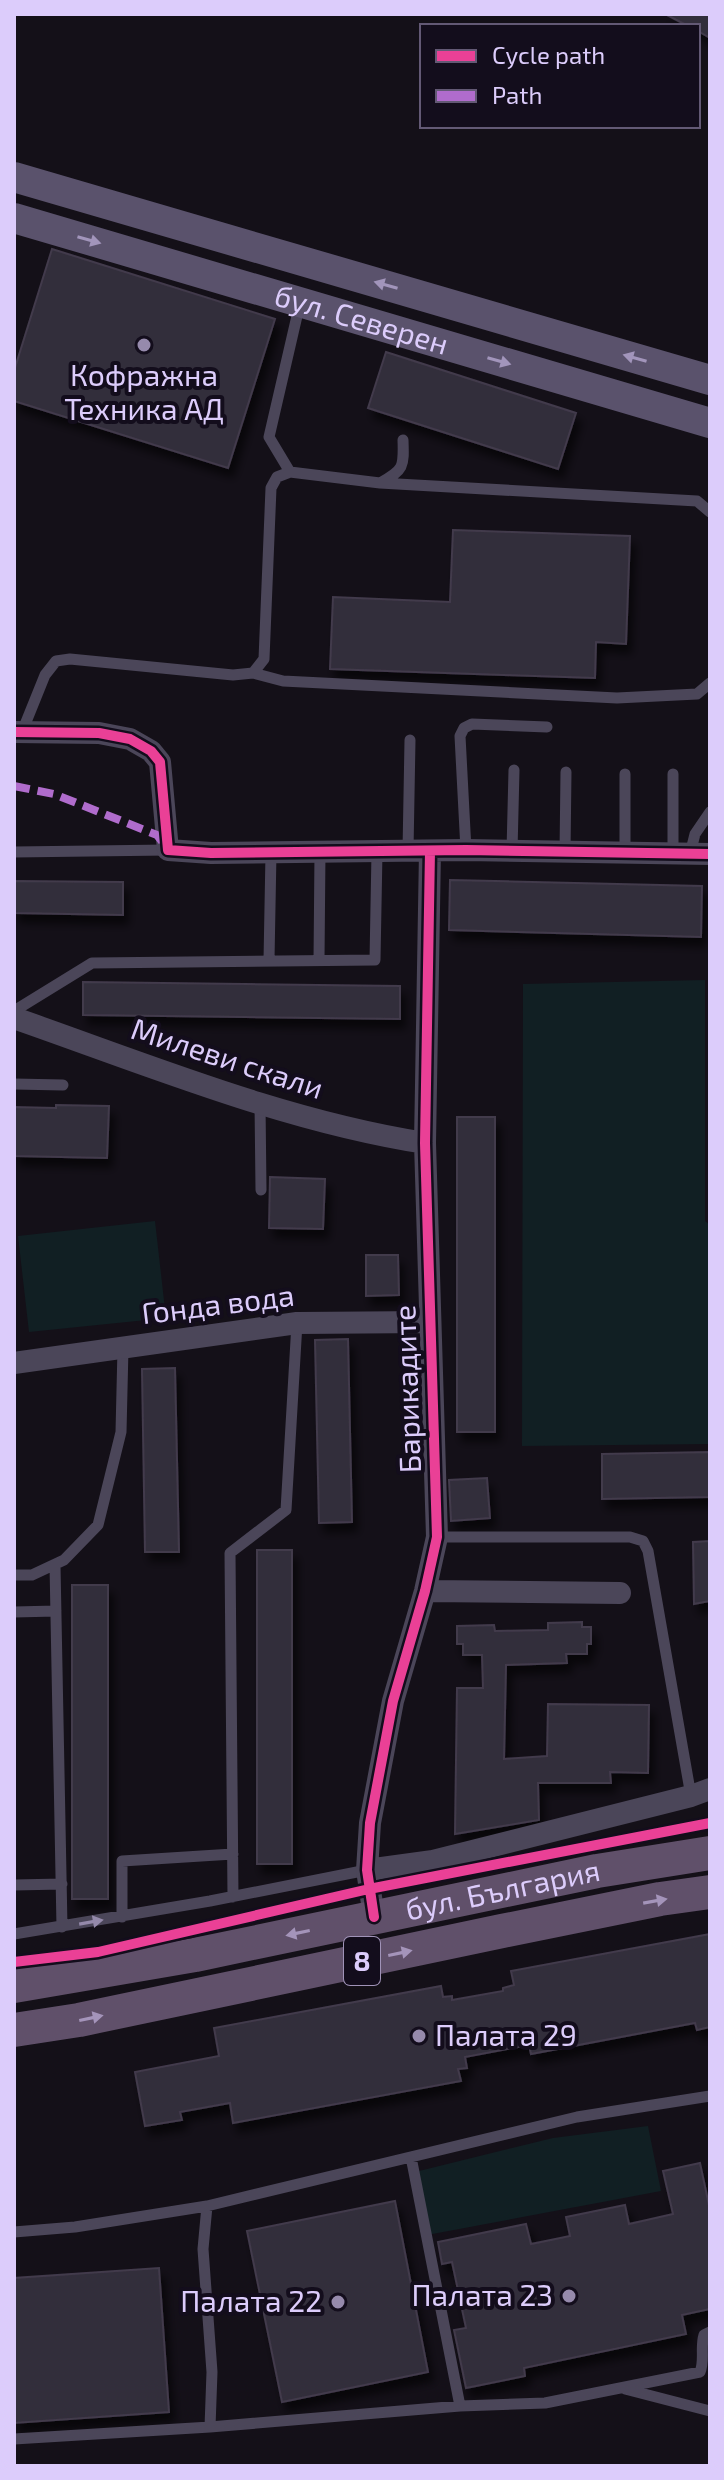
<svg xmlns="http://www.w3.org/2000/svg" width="724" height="2480" font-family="'Exo 2',sans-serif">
	<defs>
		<filter id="shadow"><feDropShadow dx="5" dy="9" stdDeviation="4" flood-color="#0009"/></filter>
	</defs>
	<rect width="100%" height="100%" fill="#141018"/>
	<path fill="#111f23" d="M 705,980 L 705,1221 L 710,1225 L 710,1444 L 522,1446 L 523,984 Z
		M 155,1221 L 166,1318 L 29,1332 L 18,1236 Z
		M 648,2126 L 661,2191 L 427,2235 L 415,2172 L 553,2138 Z"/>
	<path fill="#332e3b" stroke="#423a4c" stroke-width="2" filter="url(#shadow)" d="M 665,14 L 710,14 L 710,38 L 698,31 L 698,26 L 688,26 Z
		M 52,249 L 275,319 L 228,468 L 14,401 L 14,371 Z
		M 386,352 L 576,413 L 558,469 L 368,408 Z
		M 453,530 L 630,536 L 626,644 L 596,642 L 595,678 L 330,669 L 333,597 L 450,602 Z
		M 450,880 L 702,886 L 701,937 L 449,930 Z
		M 14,881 L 123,882 L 123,915 L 14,913 Z
		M 83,982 L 400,986 L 400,1019 L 83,1015 Z
		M 56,1105 L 109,1106 L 107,1158 L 14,1156 L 14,1107 L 56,1108 Z
		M 457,1117 L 495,1117 L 495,1432 L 457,1432 Z
		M 270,1177 L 325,1179 L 323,1229 L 269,1228 Z
		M 366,1255 L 398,1255 L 399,1295 L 366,1296 Z
		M 348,1339 L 352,1522 L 319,1523 L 315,1340 Z
		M 175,1368 L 179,1552 L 145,1552 L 142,1369 Z
		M 710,1452 L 710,1497 L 602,1499 L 602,1454 Z
		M 487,1478 L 490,1518 L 451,1521 L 449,1480 Z
		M 710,1541 L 710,1601 L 694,1604 L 693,1542 Z
		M 257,1550 L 292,1550 L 292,1864 L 257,1864 Z
		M 72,1585 L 108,1585 L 108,1899 L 72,1899 Z
		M 582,1622 L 582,1627 L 591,1627 L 591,1644 L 587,1644 L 587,1654 L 566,1654 L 567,1663 L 506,1665 L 504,1759 L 547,1756 L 548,1704 L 649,1705 L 648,1773 L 610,1772 L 611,1783 L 538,1783 L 539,1820 L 455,1834 L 457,1688 L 483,1688 L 482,1655 L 463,1655 L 463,1644 L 457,1644 L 457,1626 L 494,1625 L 495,1631 L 548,1630 L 548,1623 Z
		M 710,1934 L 710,2027 L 697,2030 L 695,2023 L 531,2054 L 529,2045 L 465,2057 L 467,2068 L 458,2069 L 461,2081 L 233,2123 L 230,2103 L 180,2112 L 182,2120 L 145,2126 L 135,2072 L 219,2056 L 214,2028 L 441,1986 L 443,1997 L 452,1996 L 452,2000 L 503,1991 L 503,1988 L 514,1985 L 511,1971 Z
		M 700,2163 L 710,2210 L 710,2309 L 682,2315 L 686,2334 L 524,2368 L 525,2376 L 466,2388 L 454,2330 L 466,2328 L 452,2262 L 442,2264 L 438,2242 L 526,2224 L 531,2244 L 570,2236 L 566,2217 L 625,2205 L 629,2224 L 673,2214 L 663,2171 Z
		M 395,2201 L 428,2372 L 282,2402 L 247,2231 Z
		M 159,2268 L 169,2412 L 14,2423 L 14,2278 Z"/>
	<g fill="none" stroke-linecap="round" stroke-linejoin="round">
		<path stroke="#4b4659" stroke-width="11" d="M 290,472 L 269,437 L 300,303
			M 380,483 C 404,470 404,467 403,440
			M 253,673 L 264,659 L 271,488 L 277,477 L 290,472 L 380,483 L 697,501 L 710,512
			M 22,732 L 45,675 L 56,661 L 70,659 L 233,675 L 253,673 L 283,681 L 617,698 L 697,694 L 710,683
			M 466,850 L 460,736 L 464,728 L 472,724 L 547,727
			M 408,851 L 410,740
			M 512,851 L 514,770
			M 14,852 L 168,850
			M 565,852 L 566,772
			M 625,853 L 625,774
			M 673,854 L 673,774
			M 690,854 L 695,834 L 710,812
			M 269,960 L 271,853
			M 319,960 L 320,852
			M 14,1011 L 92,963 L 375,960 L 377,852
			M 14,1084 L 63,1085
			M 260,1103 L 261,1190
			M 437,1537 L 630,1537 L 643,1541 L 648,1551 L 691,1796
			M 55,1565 L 62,1927
			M 14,1575 L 32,1575 L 64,1560 L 98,1525 L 121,1432 L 123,1348
			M 14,1612 L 56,1611
			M 14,1885 L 62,1884
			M 233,1897 L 230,1553 L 286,1510 L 297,1323
			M 122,1917 L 122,1861 L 233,1854
			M 14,1934 L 210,1901 L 367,1870
			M 411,2157 L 460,2406
			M 207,2206 L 203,2249 L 212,2372 L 210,2427
			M 14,2232 L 75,2227 L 207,2206 L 577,2117 L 710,2096
			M 625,2389 L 710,2411
			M 14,2439 L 210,2427 L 460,2406 L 545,2403 L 700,2372 C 705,2361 700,2347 704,2335 L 710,2332"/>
		<path stroke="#4b4659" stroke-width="22" d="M 14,732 L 99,733 L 130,739 L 151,751 L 160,762 L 168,850 L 211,853 L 466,850 L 710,854
			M 14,1018 C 149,1065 284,1121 425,1143
			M 14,1363 L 297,1323 L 430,1322
			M 425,1591 L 620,1593
			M 367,1870 L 433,1861 L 691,1796 L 710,1789
			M 374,1917 L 367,1870 L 370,1823 L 393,1701 L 425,1591 L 437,1537 L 425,1143 L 430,851"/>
		<g stroke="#5a526c" stroke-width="30">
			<path d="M 14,177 L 710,380"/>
			<path id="s1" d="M 14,218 L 710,423"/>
		</g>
		<g stroke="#60506a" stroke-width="34">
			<path id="s2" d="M 14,1986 L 195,1955 L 597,1871 L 710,1853"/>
			<path d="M 14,2030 L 79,2020 L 502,1931 L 660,1899 L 710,1892"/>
		</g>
		<path stroke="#b06ccc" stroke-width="8" stroke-dasharray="16 8" stroke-linecap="butt" d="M 14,786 L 54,794 L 157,835 L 167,848"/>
		<g stroke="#130d1c" stroke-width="15">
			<path id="cycleway" d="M 14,732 L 99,733 L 130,739 L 151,751 L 160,762 L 168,850 L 211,853 L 466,850 L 710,854
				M 374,1917 L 367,1870 L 370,1823 L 393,1701 L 425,1591 L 437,1537 L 425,1143 L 430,851
				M 14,1962 L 98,1952 L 369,1889 L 710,1823"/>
		</g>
		<use href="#cycleway" stroke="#ea4096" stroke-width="10"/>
	</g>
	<defs><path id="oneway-solid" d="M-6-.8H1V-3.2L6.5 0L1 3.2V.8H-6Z" transform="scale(2)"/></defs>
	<g fill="#a295bb">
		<use href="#oneway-solid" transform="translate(89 240) rotate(16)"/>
		<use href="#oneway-solid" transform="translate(386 285) rotate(-164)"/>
		<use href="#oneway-solid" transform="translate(635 358) rotate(-164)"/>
		<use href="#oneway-solid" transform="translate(499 361) rotate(16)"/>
	</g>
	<g fill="#a494ba">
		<use href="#oneway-solid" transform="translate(655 1901) rotate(-10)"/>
		<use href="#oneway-solid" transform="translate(298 1933) rotate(168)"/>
		<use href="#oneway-solid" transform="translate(400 1953) rotate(-12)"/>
		<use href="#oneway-solid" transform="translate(91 2018) rotate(-12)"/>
	</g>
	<use fill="#9489aa" href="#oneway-solid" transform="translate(91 1922) rotate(-10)"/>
	<g fill="#968aac" stroke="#130d1c" stroke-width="3">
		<circle cx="144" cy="345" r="8"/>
		<circle cx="419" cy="2036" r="8"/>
		<circle cx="569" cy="2296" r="8"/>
		<circle cx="338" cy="2302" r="8"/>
	</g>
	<g text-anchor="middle" stroke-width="8" stroke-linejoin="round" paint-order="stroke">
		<rect fill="#130d1c" stroke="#a093b8" stroke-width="2" x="344" y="1937" width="36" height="48" rx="6"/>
		<g font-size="28" font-weight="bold" fill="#dcccfb">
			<text x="362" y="1971">8</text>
		</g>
		<g font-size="30" fill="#dcccfb" stroke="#130d1c">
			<text dy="10" stroke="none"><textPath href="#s1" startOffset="362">бул. Северен</textPath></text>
			<text transform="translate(227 1059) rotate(18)" y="10">Милеви скали</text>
			<text transform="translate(218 1305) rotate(-7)" y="10">Гонда вода</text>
			<text transform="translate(408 1389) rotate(-92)" y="10">Барикадите</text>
			<text dy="10" stroke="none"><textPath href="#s2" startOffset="498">бул. България</textPath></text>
		</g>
		<g font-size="30" fill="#dcccfb" stroke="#130d1c" text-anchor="end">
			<text x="144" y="386" text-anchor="middle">Кофражна<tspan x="144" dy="34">Техника АД</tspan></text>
			<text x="435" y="2046" text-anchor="start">Палата 29</text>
			<text x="553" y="2306">Палата 23</text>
			<text x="322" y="2312">Палата 22</text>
		</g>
	</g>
	<rect width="724" height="2480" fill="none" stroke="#dcccfb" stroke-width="32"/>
	<rect x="420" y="24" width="280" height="104" fill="#130d1c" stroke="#635975" stroke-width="2"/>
	<rect x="436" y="50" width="40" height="12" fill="#ea4096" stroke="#635975" stroke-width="2"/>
	<text x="492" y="64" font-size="24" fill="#dcccfb">Cycle path</text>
	<rect x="436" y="90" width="40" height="12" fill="#b06ccc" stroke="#635975" stroke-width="2"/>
	<text x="492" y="104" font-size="24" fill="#dcccfb">Path</text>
</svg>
